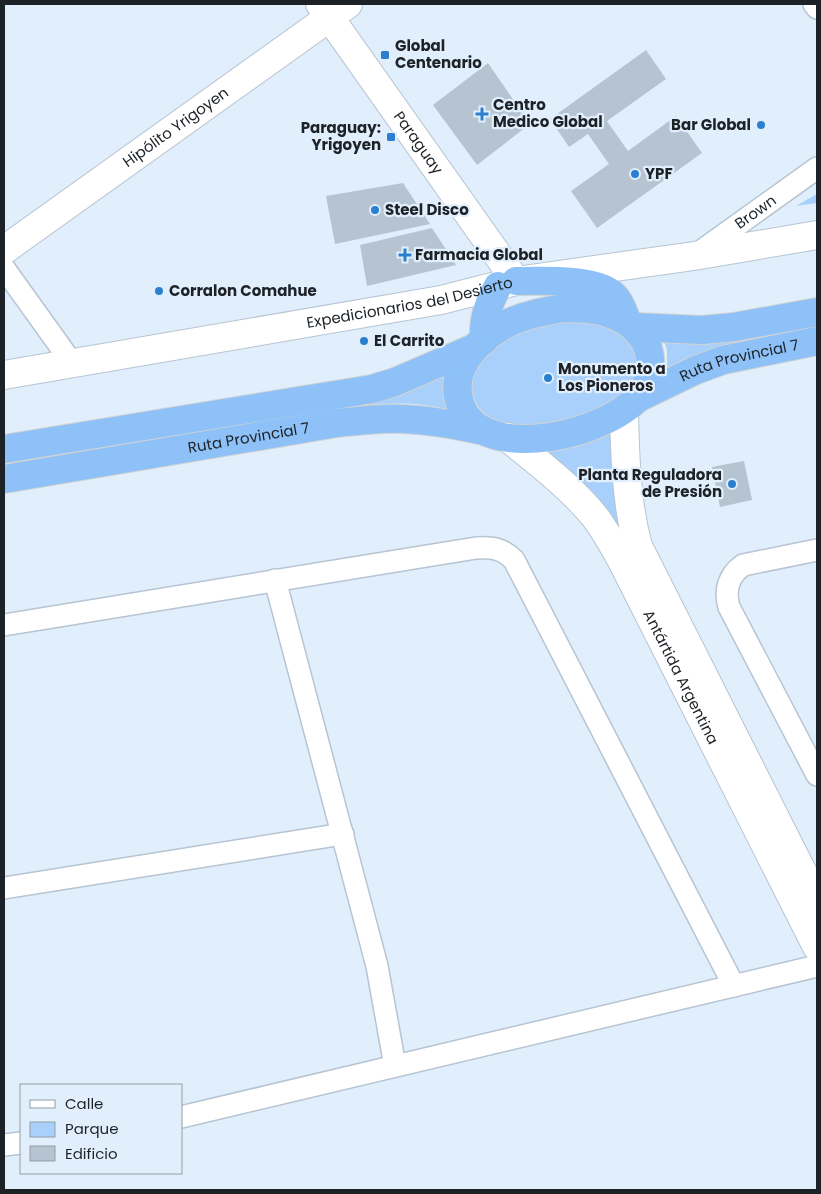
<svg xmlns="http://www.w3.org/2000/svg" width="821" height="1194" font-family="Poppins,sans-serif">
	<rect width="100%" height="100%" fill="#e1effd"/>
	<path fill="#a8d0fb" d="M 817,194 L 817,203 L 796,206 Z
		M 561,321 C 573,322 587,321 599,323 C 626,330 648,353 633,382 C 631,386 627,390 624,394 C 617,404 586,415 574,418 C 543,426 476,436 472,388 C 471,374 479,360 489,352 C 509,334 535,327 561,321 Z
		M 779,335 L 729,345 L 667,370 L 667,350 L 663,338 L 707,340 Z
		M 444,369 L 444,394 L 452,411 C 410,398 374,405 331,409 Z
		M 624,425 L 629,551 L 567,470 L 547,451 C 576,448 599,438 624,425 Z"/>
	<path fill="#b6c3d1" d="M 646,50 L 666,79 L 607,121 L 628,151 L 676,116 L 702,153 L 597,228 L 571,191 L 609,164 L 588,134 L 569,147 L 550,119 Z
		M 488,63 L 530,124 L 477,165 L 433,105 Z
		M 403,183 L 430,224 L 335,244 L 326,196 Z
		M 432,228 L 456,265 L 367,286 L 360,245 Z
		M 744,461 L 752,500 L 720,507 L 712,467 Z"/>
	<g fill="none" stroke-linecap="round" stroke-linejoin="round">
		<g stroke="#b7c4d2" stroke-width="24">
			<g id="street">
				<path d="M 814,4 L 817,8"/>
				<path id="s1" d="M 697,254 L 817,168"/>
				<path d="M 4,268 L 72,363"/>
				<path d="M 817,550 L 743,565 C 729,575 724,590 729,607 L 817,775"/>
				<path d="M 275,580 L 377,966 L 395,1066"/>
				<path d="M 4,625 L 476,548 C 492,547 502,548 514,560 L 734,986"/>
				<path d="M 4,888 L 343,834"/>
				<path d="M 181,1117 L 817,966"/>
				<path d="M 4,1145 L 21,1143"/>
			</g>
		</g>
		<g stroke="#b7c4d2" stroke-width="30">
			<g id="secondary">
				<path id="s2" d="M 320,4 L 516,281"/>
				<path id="s3" d="M 4,250 L 348,4"/>
				<path id="s4" d="M 4,375 L 441,300 L 516,281 L 694,256 L 817,235"/>
				<path d="M 624,410 C 625,455 626,502 638,546 L 817,901"/>
				<path id="s5" d="M 507,437 C 537,462 570,486 595,517 C 605,530 613,545 621,559 L 817,947"/>
			</g>
		</g>
		<g stroke="#d2d3d4" stroke-width="30">
			<g id="highway">
				<path d="M 516,281 C 540,281 594,278 612,294 C 620,301 623,311 627,321"/>
				<path d="M 564,308 C 593,308 624,311 642,337 C 649,346 651,358 650,369 C 649,377 647,384 643,391 C 615,434 483,466 461,406 C 447,370 476,341 506,324 C 524,315 544,311 564,308 Z"/>
				<path d="M 635,327 L 702,330 L 734,327 L 817,312"/>
				<path d="M 484,340 C 483,319 488,304 498,286"/>
				<path id="s6" d="M 636,399 L 696,370 L 723,360 L 817,341"/>
				<path d="M 4,449 L 372,389 L 395,382 L 474,348"/>
				<path id="s7" d="M 4,479 L 337,423 C 358,421 381,418 403,419 C 430,420 457,425 484,431"/>
			</g>
		</g>
		<use href="#street" stroke="#fff" stroke-width="21"/>
		<use href="#secondary" stroke="#fff" stroke-width="28"/>
		<use href="#highway" stroke="#8dc1f7" stroke-width="28"/>
	</g>
	<g fill="#2a7fce" stroke="#e1effd" stroke-width="2">
		<rect x="380" y="50" width="10" height="10" rx="2.5"/>
		<path d="M479.5 106.5h5v5h5v5h-5v5h-5v-5h-5v-5h5z"/>
		<circle cx="761" cy="125" r="5"/>
		<rect x="386" y="132" width="10" height="10" rx="2.5"/>
		<circle cx="635" cy="174" r="5"/>
		<circle cx="375" cy="210" r="5"/>
		<path d="M402.5 247.5h5v5h5v5h-5v5h-5v-5h-5v-5h5z"/>
		<circle cx="159" cy="291" r="5"/>
		<circle cx="364" cy="341" r="5"/>
		<circle cx="548" cy="378" r="5"/>
		<circle cx="732" cy="484" r="5"/>
	</g>
	<g text-anchor="middle" stroke-width="4.5" stroke-linejoin="round" paint-order="stroke">
		<g font-size="15" font-weight="bold" fill="#1d2227" stroke="#e1effd" text-anchor="start">
			<text x="395" y="51">Global<tspan x="395" dy="17">Centenario</tspan></text>
			<text x="493" y="110">Centro<tspan x="493" dy="17">Medico Global</tspan></text>
			<text x="751" y="130" text-anchor="end">Bar Global</text>
			<text x="381" y="133" text-anchor="end">Paraguay:<tspan x="381" dy="17">Yrigoyen</tspan></text>
			<text x="645" y="179">YPF</text>
			<text x="385" y="215">Steel Disco</text>
			<text x="415" y="260">Farmacia Global</text>
			<text x="169" y="296">Corralon Comahue</text>
			<text x="374" y="346">El Carrito</text>
			<text x="558" y="374">Monumento a<tspan x="558" dy="17">Los Pioneros</tspan></text>
			<text x="722" y="480" text-anchor="end">Planta Reguladora<tspan x="722" dy="17">de Presión</tspan></text>
		</g>
		<g font-size="15" fill="#1d2227" stroke="#e1effd">
			<text dy="5" stroke="none"><textPath href="#s3" startOffset="211">Hipólito Yrigoyen</textPath></text>
			<text dy="5" stroke="none"><textPath href="#s2" startOffset="170">Paraguay</textPath></text>
			<text dy="5" stroke="none"><textPath href="#s1" startOffset="72">Brown</textPath></text>
			<text dy="5" stroke="none"><textPath href="#s4" startOffset="412">Expedicionarios del Desierto</textPath></text>
			<text dy="5" stroke="none"><textPath href="#s6" startOffset="111">Ruta Provincial 7</textPath></text>
			<text dy="5" stroke="none"><textPath href="#s7" startOffset="248">Ruta Provincial 7</textPath></text>
			<text dy="5" stroke="none"><textPath href="#s5" startOffset="301">Antártida Argentina</textPath></text>
		</g>
	</g>
	<rect width="821" height="1194" fill="none" stroke="#1d2227" stroke-width="10"/>
	<rect x="20" y="1084" width="162" height="90" fill="#e1effd" stroke="#939da7"/>
	<rect x="30" y="1100" width="25" height="8" fill="#ffffff" stroke="#939da7"/>
	<text x="65" y="1109" font-size="15" fill="#1d2227">Calle</text>
	<rect x="30" y="1122" width="25" height="15" fill="#a8d0fb" stroke="#939da7"/>
	<text x="65" y="1134" font-size="15" fill="#1d2227">Parque</text>
	<rect x="30" y="1146" width="25" height="15" fill="#b6c3d1" stroke="#939da7"/>
	<text x="65" y="1159" font-size="15" fill="#1d2227">Edificio</text>
</svg>
